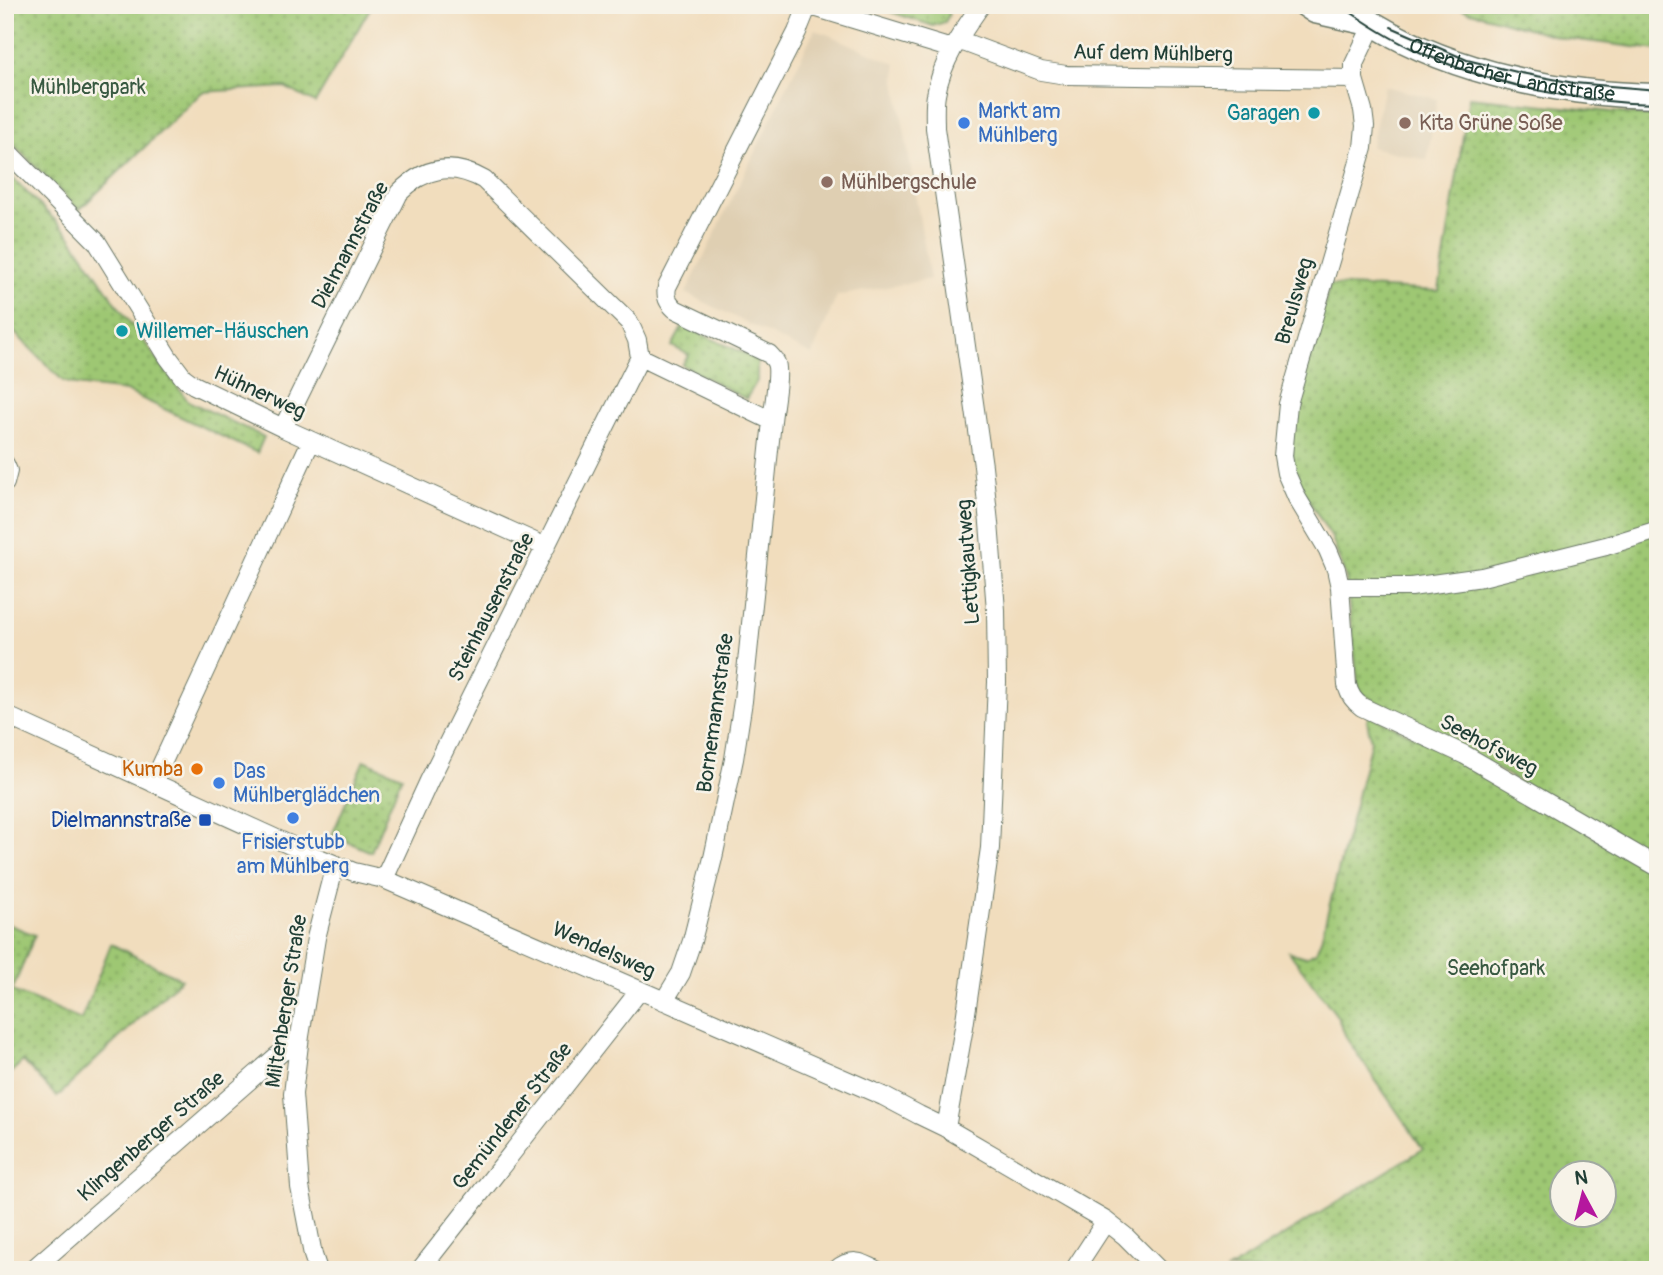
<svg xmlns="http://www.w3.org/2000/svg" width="1663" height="1275" font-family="Pangolin,sans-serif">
	<defs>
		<pattern id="park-dots" width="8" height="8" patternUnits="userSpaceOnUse" patternTransform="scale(1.75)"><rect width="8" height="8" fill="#9ec773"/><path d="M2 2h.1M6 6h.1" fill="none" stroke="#80a35f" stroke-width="1.8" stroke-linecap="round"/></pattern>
	</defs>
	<rect width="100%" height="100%" fill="#f7f3e8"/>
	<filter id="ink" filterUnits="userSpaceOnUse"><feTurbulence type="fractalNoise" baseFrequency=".0143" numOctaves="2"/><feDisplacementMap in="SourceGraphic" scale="14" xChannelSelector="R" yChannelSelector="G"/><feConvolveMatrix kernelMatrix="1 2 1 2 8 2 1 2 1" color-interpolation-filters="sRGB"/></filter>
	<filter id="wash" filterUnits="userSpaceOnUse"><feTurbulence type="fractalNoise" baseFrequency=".00686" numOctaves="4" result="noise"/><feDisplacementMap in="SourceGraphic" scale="28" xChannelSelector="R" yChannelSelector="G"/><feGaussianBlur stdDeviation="1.57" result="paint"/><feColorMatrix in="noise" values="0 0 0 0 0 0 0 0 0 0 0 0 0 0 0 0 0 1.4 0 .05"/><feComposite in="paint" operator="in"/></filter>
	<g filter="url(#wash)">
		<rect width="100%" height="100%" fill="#f1ddbd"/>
		<path fill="#dfcfb2" d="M 815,29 L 896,64 L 896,82 L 900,106 L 930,279 L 837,296 L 812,355 L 686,293 Z
			M 1384,86 L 1437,99 L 1427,160 L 1371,147 Z"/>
		<path fill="url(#park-dots)" stroke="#5e8254" stroke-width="2" fill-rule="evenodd" d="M 5,5 L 372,5 L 315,103 L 285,87 L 202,92 L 79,210 L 5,136 Z
			M 870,5 L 947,5 L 949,7 L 949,15 L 945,22 L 933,26 Z
			M 1454,5 L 1658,5 L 1658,50 L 1563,38 L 1467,11 Z
			M 1469,97 L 1658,117 L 1658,859 L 1359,692 L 1346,578 L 1332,538 L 1303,491 L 1293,466 L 1291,440 L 1296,404 L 1330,285 L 1439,291 Z
			M 5,171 L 68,233 L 123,313 L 188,401 L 264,437 L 257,453 L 126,391 L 75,385 L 63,381 L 5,323 Z
			M 683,326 L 757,359 L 757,381 L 746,399 L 682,365 L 689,355 L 672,346 Z
			M 1370,715 L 1488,772 L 1658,875 L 1658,1270 L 1228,1270 L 1423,1149 L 1347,1039 L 1337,1016 L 1289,952 L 1305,957 L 1316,952 L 1321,939 L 1371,741 L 1367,720 ZM 1562,1174 L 1604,1174 L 1604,1216 L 1562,1216 Z
			M 364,760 L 402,776 L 371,852 L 332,835 Z
			M 5,923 L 35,935 L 12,991 L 81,1020 L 111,944 L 181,979 L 57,1097 L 23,1061 L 5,1078 Z"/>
	</g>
	<g filter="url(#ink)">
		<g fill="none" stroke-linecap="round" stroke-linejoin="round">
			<g stroke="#687564" stroke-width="20">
				<path id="minor" d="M 807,5 L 952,49
					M 1373,24 L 1354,64 L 1354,79 L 1363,110 L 1365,126 L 1363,148 L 1288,404 L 1283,456 L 1286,473 L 1297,498 L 1328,550 L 1336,569 L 1340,587 L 1347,685 C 1350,696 1354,701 1362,707 L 1465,755 L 1658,867
					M 958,40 L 1041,71 L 1066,75 L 1354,79
					M 5,149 L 97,242 L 168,357 L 183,377 L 194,385 L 283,428 L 546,547
					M 640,357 L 772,421 L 743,701 L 734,759 L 713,858 L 692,941 L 681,973 L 664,1001
					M 772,421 C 773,409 780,372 776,363 C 775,360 771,356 769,354 L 675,309 C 668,302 665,297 667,287 L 797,32 L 808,5
					M 283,428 L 399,193 C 424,167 452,162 484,180 L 629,322 L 637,340 L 640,357
					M 5,464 L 8,471 L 5,483
					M 1340,587 L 1411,587 L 1482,577 L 1606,546 L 1658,530
					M 5,715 L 314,856 L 354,872 L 384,879 L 883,1096 L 919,1115 L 946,1128 L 1106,1221 L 1125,1236 L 1159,1270
					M 153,783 L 311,441
					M 384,879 L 429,781 L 640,357
					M 946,1128 L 964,1027 L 990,848 L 997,682 L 996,610 L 989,523 L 983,466 L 935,128 C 935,117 934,106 936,95 C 941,62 962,32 981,5
					M 32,1270 L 300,1036
					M 318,1270 L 313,1255 L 300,1187 L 293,1094 L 300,1036 L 316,938 L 335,865
					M 420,1270 L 640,990
					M 836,1270 C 850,1258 861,1261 876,1270
					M 1074,1270 L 1106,1221"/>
			</g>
			<g stroke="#687564" stroke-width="27">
				<g id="secondary">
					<path d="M 1306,5 L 1315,11 L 1369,23"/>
					<path id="s1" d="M 1351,5 C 1359,12 1366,20 1375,25 C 1457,74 1564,95 1658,96"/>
				</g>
			</g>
			<use href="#minor" stroke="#fff" stroke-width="18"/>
			<use href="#secondary" stroke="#fff" stroke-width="24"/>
			<path stroke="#1f3d34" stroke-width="2" d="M 1340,5 C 1363,21 1387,37 1413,49 C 1487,84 1577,103 1658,104
				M 1391,27 L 1467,60 L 1521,73 L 1574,83 L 1658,90"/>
		</g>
	</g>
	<g fill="#0f9aa8" stroke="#f7f3e8" stroke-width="2.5">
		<circle cx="1314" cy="113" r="7"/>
		<circle cx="122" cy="331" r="7"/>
	</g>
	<g fill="#3f7fe0" stroke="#f7f3e8" stroke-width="2.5">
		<circle cx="964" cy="123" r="7"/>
		<circle cx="219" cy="783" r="7"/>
		<circle cx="293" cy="818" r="7"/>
	</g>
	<g fill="#8d6e63" stroke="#f7f3e8" stroke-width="2.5">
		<circle cx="1405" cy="123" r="7"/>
		<circle cx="827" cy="182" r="7"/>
	</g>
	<circle fill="#e8710a" stroke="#f7f3e8" stroke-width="2.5" cx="197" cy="769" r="7"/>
	<rect fill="#1a4fb4" stroke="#f7f3e8" stroke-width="2.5" x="198" y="813" width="14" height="14" rx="3.5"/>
	<g text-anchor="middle" stroke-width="5" stroke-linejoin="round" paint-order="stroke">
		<g font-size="21" fill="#1f3d34" stroke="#f7f3e8">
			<text transform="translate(1153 53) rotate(1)" y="7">Auf dem Mühlberg</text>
			<text dy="7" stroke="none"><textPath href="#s1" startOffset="177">Offenbacher Landstraße</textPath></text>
			<text transform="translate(350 245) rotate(-62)" y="7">Dielmannstraße</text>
			<text transform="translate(1294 301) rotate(-74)" y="7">Breulsweg</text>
			<text transform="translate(260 392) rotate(25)" y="7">Hühnerweg</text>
			<text transform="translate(968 562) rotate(-94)" y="7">Lettigkautweg</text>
			<text transform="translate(491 607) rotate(-63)" y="7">Steinhausenstraße</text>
			<text transform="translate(715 713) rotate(-82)" y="7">Bornemannstraße</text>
			<text transform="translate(1489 745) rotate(28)" y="7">Seehofsweg</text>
			<text transform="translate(604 950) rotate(24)" y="7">Wendelsweg</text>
			<text transform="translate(286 1001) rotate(-81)" y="7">Miltenberger Straße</text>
			<text transform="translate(512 1116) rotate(-52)" y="7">Gemündener Straße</text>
			<text transform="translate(151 1136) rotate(-41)" y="7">Klingenberger Straße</text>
		</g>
		<g font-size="21" fill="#385941" stroke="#f7f3e8">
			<text x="88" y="94">Mühlbergpark</text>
			<text x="1496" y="975">Seehofpark</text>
		</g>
		<g font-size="21" fill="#366cbe" stroke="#f7f3e8" text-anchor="start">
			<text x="978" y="118">Markt am<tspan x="978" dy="24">Mühlberg</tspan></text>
			<text x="233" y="778">Das<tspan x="233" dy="24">Mühlberglädchen</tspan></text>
			<text x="293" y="849" text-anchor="middle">Frisierstubb<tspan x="293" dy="24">am Mühlberg</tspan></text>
		</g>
		<g font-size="21" fill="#0d838f" stroke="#f7f3e8" text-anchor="end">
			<text x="1300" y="120">Garagen</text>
			<text x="136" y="338" text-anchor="start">Willemer-Häuschen</text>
		</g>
		<g font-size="21" fill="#785e54" stroke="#f7f3e8" text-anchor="start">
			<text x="1419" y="130">Kita Grüne Soße</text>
			<text x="841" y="189">Mühlbergschule</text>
		</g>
		<g font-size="21" fill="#c56008" stroke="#f7f3e8" text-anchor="end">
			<text x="183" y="776">Kumba</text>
		</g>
		<g font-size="21" fill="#164399" stroke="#f7f3e8" text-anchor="end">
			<text x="191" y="827">Dielmannstraße</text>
		</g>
	</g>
	<rect width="1663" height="1275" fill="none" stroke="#f7f3e8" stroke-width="28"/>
	<g transform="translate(1583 1194) rotate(353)"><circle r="33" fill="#f7f3e8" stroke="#a1aaa0" stroke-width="2"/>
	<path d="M0-5L12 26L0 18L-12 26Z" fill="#b5179e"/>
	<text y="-10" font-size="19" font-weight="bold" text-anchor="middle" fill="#1f3d34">N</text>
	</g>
</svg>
